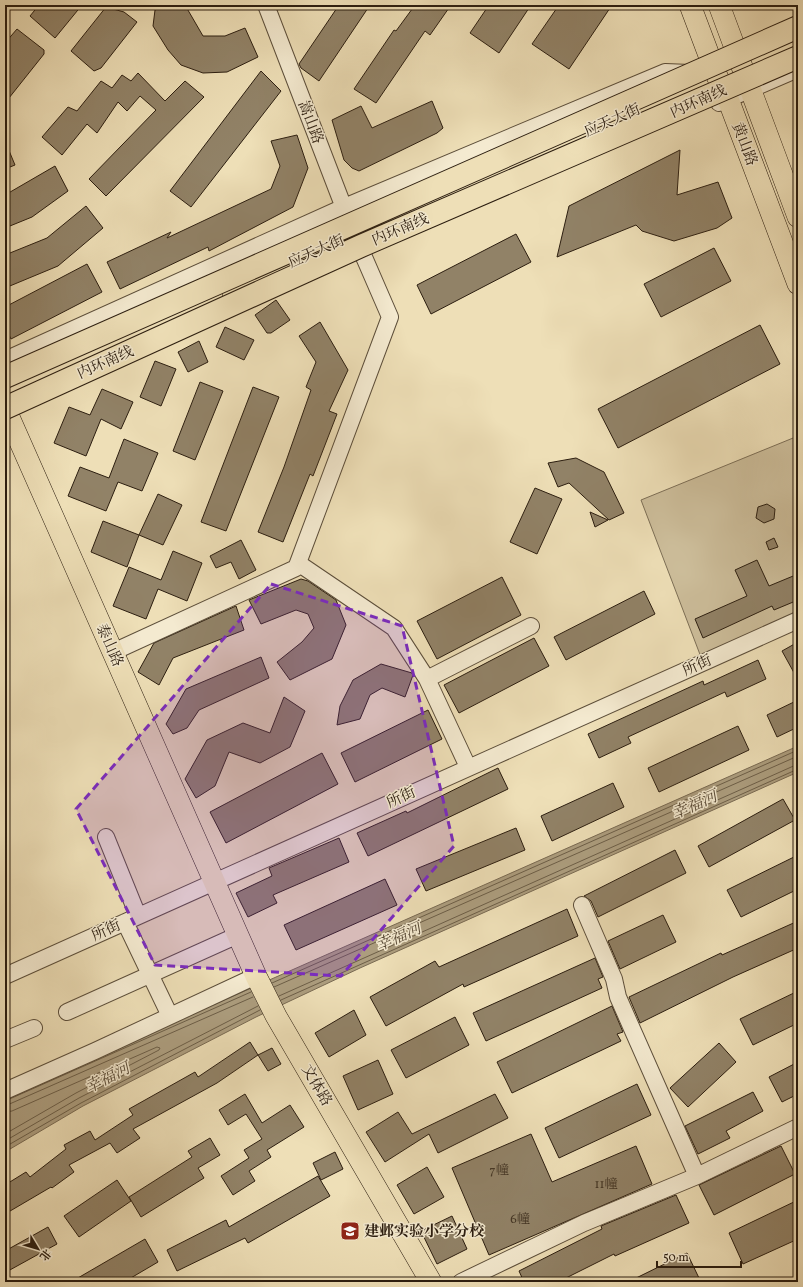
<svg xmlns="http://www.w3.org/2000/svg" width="803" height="1287" viewBox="0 0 803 1287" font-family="Vollkorn,'Noto Serif SC',serif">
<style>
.green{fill:#cdbe9b;stroke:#7c6e56}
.water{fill:#ac9d7e;stroke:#796a52}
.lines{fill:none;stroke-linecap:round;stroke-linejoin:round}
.shore{stroke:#6c5e47;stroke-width:1}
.building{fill:#918267;stroke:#2c1e10}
.minor-casing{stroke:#5c4e3a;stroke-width:18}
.major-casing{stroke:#2c1e10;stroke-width:22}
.minor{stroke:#f4ead0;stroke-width:16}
.major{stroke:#eedfb7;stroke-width:21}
.highway-bridge-casing{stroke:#2c1e10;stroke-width:24;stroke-linecap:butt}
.highway-bridge{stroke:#eedfb7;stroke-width:22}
.marked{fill:#7b2cbf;fill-opacity:0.2;stroke:#7b2cbf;stroke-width:3;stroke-dasharray:8 5;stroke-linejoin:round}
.labels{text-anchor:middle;stroke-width:3;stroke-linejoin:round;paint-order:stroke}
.number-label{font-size:13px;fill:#453726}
.street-label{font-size:15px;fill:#2c1e10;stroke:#f4ead0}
.poi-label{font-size:15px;font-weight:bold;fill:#2c1e10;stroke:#f4ead0;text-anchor:start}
.water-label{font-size:16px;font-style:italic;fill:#594a36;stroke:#f4ead0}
</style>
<rect width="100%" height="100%" fill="#eedfb7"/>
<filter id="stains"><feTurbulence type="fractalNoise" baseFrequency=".005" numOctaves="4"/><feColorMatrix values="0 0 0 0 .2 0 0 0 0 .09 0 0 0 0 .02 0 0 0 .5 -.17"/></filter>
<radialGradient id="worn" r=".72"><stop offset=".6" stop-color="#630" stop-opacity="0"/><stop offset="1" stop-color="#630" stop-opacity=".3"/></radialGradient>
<path class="green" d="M798,436V622L704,665L641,500Z"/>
<path class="water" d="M798,746V772L360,968L256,1017L83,1106L5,1152V1097Z"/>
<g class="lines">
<path class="shore" d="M272,983L798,750
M274,987L798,756
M279,996L798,764
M281,1000L798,769
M5,1101L251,992
M5,1106L253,997
M5,1112L12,1111L157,1047L160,1048L159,1050L76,1093L5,1134
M5,1141L79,1098L258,1006
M5,1147L81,1103L260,1010"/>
</g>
<path class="building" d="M39,5H82L55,38L30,16Z
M168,5H185L203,36H225L245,28L258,57L227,72L203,73L181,65L168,50L153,26L155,10Z
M339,5H370L319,81L301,68L299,64Z
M415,5H451L430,35L425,31L376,103L354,89L394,30L396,31Z
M489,5H531L499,53L470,33Z
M559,5H612L569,69L532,44Z
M106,7L124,12L137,22L101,68L94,71L71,51Z
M17,29L44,50V54L5,103V43Z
M261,71L281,91L191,207L170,191Z
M138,73L165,101L185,81L204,97L106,196L89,179L156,110L140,96L127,111L118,102L97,133L87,124L62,155L42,137L68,107L77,111L101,81L112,88L122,75L131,81Z
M432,101L443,128L437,133L359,171L352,168L344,160L332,120L361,106L372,128Z
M297,135L308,168L293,207L209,251L208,247L120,289L107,262L171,232L167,238L271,189L280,166L271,141Z
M5,141L15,165L5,169Z
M680,150L677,195L718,182L732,218L717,228L674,241L642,231L636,225L557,257L569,206Z
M55,166L68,191L32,217L5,228V195Z
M86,206L103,228L58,266L5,288V255L47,238Z
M516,234L531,262L431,314L417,285Z
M714,248L731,281L661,317L644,284Z
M87,264L102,292L11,339L5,327V307Z
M276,300L290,320L271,333H267L255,315Z
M320,322L348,370L329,411L337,414L313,476L310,474L283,542L258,532L284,467L311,390L306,387L316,362L299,336Z
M760,325L780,364L618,448L598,409Z
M225,327L254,340L244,360L216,347Z
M199,341L208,362L188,372L178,352Z
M155,361L176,369L161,406L140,397Z
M200,382L223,391L195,460L173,451Z
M253,387L279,397L226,531L201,522Z
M102,389L133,402L121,429L101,419L86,456L54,443L69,407L90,415Z
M124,439L158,453L142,491L118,482L106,511L68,496L80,467L109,478Z
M576,458L604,472L624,513L609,520L569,483L558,487L548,463Z
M535,488L562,499L537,554L510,542Z
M158,494L182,505L163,545L139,535Z
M767,504L775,509L774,519L764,523L756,518L758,507Z
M590,512L608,520L595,527Z
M103,521L139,535L127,567L91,552Z
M774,538L778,547L769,550L766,542Z
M241,540L256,570L239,579L231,562L216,568L210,556Z
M173,551L202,563L187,601L158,589L146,619L113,606L129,567L161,580Z
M757,560L769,586L798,574V600L774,610L772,606L703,638L695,619L747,596L735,570Z
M502,577L521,615L437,659L417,621Z
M301,579L308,581L336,600L346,625L332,659L290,680L277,662L302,642L314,628L308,614L296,610L261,624L249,600Z
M644,591L655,614L566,660L554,637Z
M236,606L244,630L173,658L159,685L138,672L154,643Z
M534,638L549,666L459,713L444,685Z
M798,642V680L782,651Z
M261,657L269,678L199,710L187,728L173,734L166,724L186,689Z
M758,660L766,679L727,697L725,692L628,737L631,743L599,758L588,734L703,681L704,685Z
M381,664L412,673L413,675L405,697L382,688L370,695L360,719L337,725L340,706L353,680Z
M284,697L305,711L290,747L260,763L229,752L215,786L196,798L185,779L207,740L243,723L270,733Z
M798,700V727L777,737L767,715Z
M428,710L442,739L355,782L341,753Z
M738,726L749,750L659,792L648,768Z
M322,753L338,784L226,843L210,812Z
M498,768L508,789L368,856L357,833L406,811L407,813Z
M613,783L624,807L552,841L541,816Z
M783,799L795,820L709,867L698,846Z
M516,828L525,850L426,891L416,869Z
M339,838L349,862L273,895L277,903L248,917L236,893L272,876L269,868Z
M675,850L686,873L598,917L591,901L584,896Z
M798,855V889L741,917L727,890Z
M385,879L397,905L296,950L284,925Z
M567,909L578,936L464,987L463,984L386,1026L370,997L435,961L439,967Z
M663,915L676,942L620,969L608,941Z
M798,921V948L733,977L640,1023L629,997L721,953L722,955Z
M595,958L603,977L598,979L602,988L486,1041L473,1013Z
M798,991V1023L753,1045L740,1019Z
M612,1006L623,1032L617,1034L621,1041L512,1093L497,1062Z
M354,1010L366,1035L329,1057L315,1033Z
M455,1017L469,1045L406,1078L391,1050Z
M250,1042L258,1055L217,1083L133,1129L140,1138L117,1153L110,1143L69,1165L74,1172L52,1188L51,1187L5,1214V1185L26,1172L30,1177L66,1149L64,1145L90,1131L95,1140L133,1115L129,1109L195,1072L198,1077Z
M719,1043L736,1062L688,1107L670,1088Z
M272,1048L281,1064L268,1071L258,1055Z
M378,1060L393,1094L358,1110L343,1076Z
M798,1062V1094L782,1102L769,1077Z
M637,1084L651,1115L559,1158L545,1128Z
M753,1092L763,1111L726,1131L730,1138L698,1154L685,1126Z
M245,1094L262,1123L290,1105L304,1127L267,1150L271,1157L249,1171L255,1181L233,1195L221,1176L249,1158L244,1150L262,1139L246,1114L228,1125L219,1110Z
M495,1094L508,1118L438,1153L429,1134L385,1162L366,1132L398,1112L412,1134Z
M531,1134L552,1182L636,1146L652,1184L489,1255L452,1168Z
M210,1138L220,1155L198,1168L204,1178L141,1217L129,1197L192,1157L188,1151Z
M781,1146L795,1174L714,1215L699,1185Z
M335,1152L343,1169L321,1180L313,1163Z
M427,1167L444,1197L414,1214L397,1185Z
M318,1176L330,1196L248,1243L245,1238L177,1271L167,1250L226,1220L229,1227Z
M117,1180L131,1201L79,1237L64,1216Z
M676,1195L689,1223L615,1256L614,1254L558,1282H524L519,1271L602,1229L601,1226Z
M798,1200V1239L743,1264L729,1233Z
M452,1216L467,1249L437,1264L421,1231Z
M48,1227L57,1244L8,1271L5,1265V1251Z
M145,1239L158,1262L124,1282H71Z
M687,1253L699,1278L692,1282H628Z"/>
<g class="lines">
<defs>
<path id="minor" d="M266,5L354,234L390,317L298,563L394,628L427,679L531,626
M719,103L798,69
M5,360L344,207L665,72L690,73
M113,652L296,568L298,563
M427,679L468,767
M106,837L138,916
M582,905L614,979L618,997L697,1176
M125,922L170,1016
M5,976L798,620
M67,1012L238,935
M5,1040L34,1028
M5,1091L95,1051L256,976
M461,1282L584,1223L697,1176L798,1127"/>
<path id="major" d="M690,5L716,74L728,99L798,284
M719,5L798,217
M5,390L212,297
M5,408L256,976L276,1016L431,1282"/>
</defs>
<use href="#minor" class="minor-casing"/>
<use href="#major" class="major-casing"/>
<use href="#minor" class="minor"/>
<use href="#major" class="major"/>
<defs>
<path id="highway-bridge" d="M5,377L798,27
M5,408L361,246L798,57"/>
</defs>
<use href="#highway-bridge" class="highway-bridge-casing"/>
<use href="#highway-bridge" class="highway-bridge"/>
</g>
<path class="marked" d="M271,584L402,626L454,846L341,976L155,965L76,809Z"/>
<defs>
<symbol id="school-square" viewBox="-11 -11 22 22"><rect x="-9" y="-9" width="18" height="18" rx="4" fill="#8f2418" stroke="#f4ead0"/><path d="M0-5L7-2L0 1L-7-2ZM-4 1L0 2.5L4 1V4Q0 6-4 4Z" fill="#fff"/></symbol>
</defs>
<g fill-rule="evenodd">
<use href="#school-square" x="339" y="1220" width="22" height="22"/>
</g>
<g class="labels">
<g class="number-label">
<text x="499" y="1174">7幢</text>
<text x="606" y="1188">11幢</text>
<text x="520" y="1223">6幢</text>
</g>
<g class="street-label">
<text transform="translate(698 101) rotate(-24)" y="5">内环南线</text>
<text transform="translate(612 120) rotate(-24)" y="5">应天大街</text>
<text transform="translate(311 122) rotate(69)" y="5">嵩山路</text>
<text transform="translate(745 144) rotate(69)" y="5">黄山路</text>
<text transform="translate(400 229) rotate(-23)" y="5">内环南线</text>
<text transform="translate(316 251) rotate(-24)" y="5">应天大街</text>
<text transform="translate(105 362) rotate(-24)" y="5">内环南线</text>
<text transform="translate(110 645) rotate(66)" y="5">泰山路</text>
<text transform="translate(697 665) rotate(-24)" y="5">所街</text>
<text transform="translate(401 797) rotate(-24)" y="5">所街</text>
<text transform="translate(106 930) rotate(-24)" y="5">所街</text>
<text transform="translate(317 1085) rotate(60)" y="5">文体路</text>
</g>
<g class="poi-label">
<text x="364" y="1236">建邺实验小学分校</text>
</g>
<g class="water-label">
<text transform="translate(694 804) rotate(-24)" y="6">幸福河</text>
<text transform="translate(398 936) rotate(-24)" y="6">幸福河</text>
<text transform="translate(107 1077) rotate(-27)" y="6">幸福河</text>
</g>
</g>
<rect width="803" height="1287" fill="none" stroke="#eedfb7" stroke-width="20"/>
<rect x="6" y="6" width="791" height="1275" fill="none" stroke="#2c1e10" stroke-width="2"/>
<rect x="10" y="10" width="783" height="1267" fill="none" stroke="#2c1e10"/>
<g transform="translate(38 1249) rotate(128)" stroke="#f4ead0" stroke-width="3" paint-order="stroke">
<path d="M0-3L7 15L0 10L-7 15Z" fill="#2c1e10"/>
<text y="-6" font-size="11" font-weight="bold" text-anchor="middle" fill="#2c1e10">北</text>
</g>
<path d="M657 1261v6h84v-6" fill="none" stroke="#2c1e10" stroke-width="2"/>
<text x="663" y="1261" font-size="12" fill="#2c1e10" stroke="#f4ead0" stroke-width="3" paint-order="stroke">50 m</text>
<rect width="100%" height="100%" filter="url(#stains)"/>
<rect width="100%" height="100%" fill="url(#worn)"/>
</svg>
